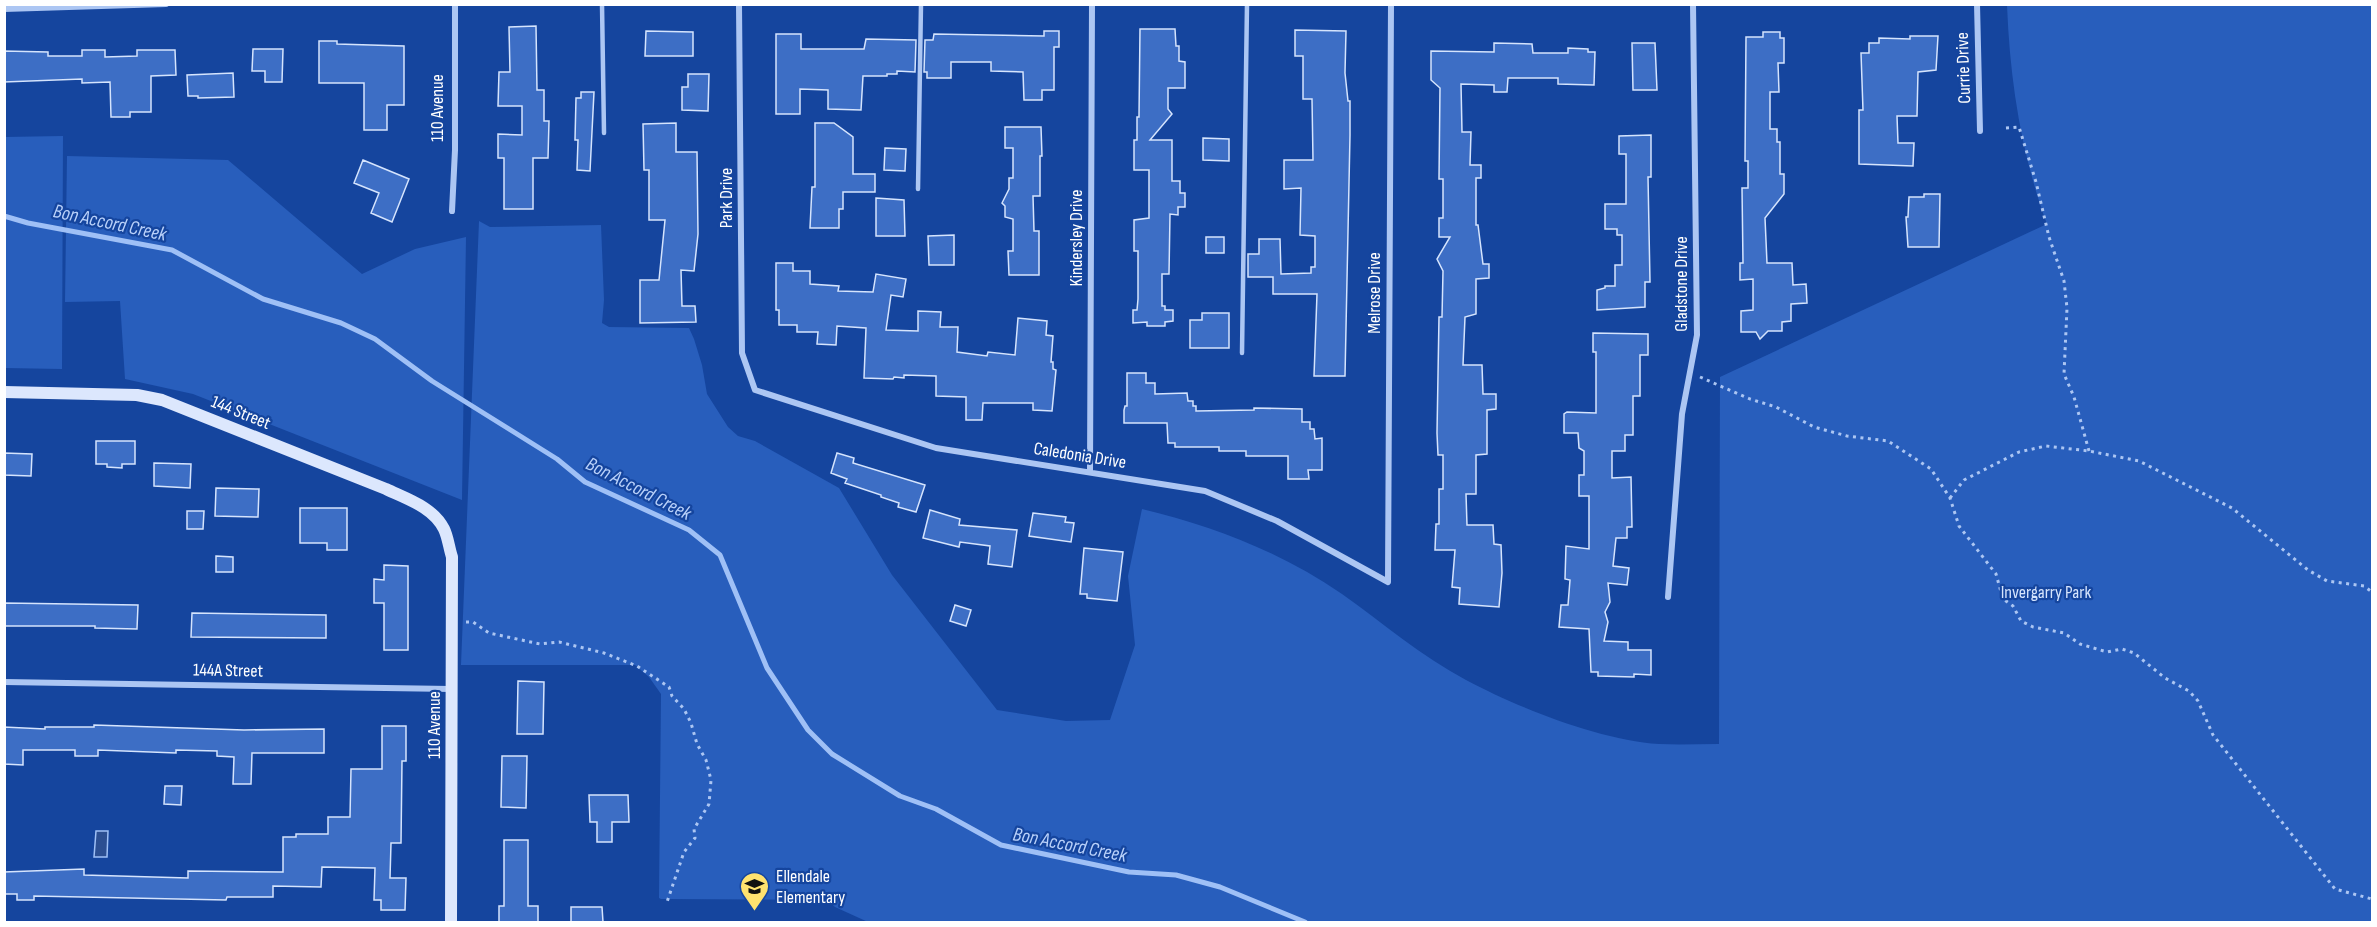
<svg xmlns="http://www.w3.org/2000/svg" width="2377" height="927" viewBox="0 0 2377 927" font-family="'Sofia Sans Condensed',sans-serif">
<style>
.green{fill:#285ebc}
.water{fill:#2c4f92;stroke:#9fc0f6;stroke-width:1.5}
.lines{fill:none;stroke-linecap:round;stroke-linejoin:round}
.stream{stroke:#9fc0f6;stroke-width:5}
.building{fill:#3d6ec5;stroke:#d5e4fd;stroke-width:1.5}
.path{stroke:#acc6f3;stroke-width:3;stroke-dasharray:3 4.5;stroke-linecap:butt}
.lane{stroke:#acc6f3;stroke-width:4.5}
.street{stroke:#acc6f3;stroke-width:6}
.secondary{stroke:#dce7fd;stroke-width:12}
.labels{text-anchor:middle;stroke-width:4.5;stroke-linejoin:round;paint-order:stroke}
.street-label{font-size:18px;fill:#fff;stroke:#15459e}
.park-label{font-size:18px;fill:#d5e4fd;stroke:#15459e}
.poi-label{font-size:18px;fill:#fff;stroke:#15459e;text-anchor:start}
.water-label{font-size:20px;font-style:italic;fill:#b9d1fa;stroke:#15459e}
</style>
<rect width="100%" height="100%" fill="#15459e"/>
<path class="green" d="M2007,5H2372V922H868L835,907L828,900L661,899L659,898L661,694L649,677L635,665H461L479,221L490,227L601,225L604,300L602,323L609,327L689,328L694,339L702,365L707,394L728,427L738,436L755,441L839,488L892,575L997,710L1066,721L1110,720L1135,645L1128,576L1142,509C1213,526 1281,552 1342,594C1383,623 1421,656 1466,680C1519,708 1599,740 1659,744C1679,745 1699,744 1719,744L1720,377L2047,224C2021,153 2010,81 2007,5Z
M63,136L62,369L5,368V137Z
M67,156L228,160L362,274L415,249L466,237L462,500L193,394L125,379L120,301L65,302Z"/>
<path class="water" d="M96,831H108L107,857H94Z"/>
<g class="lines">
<path class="stream" d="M4,216L28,223L172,250L263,299L341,323L375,339L432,381L557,459L585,482L689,530L720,555L767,668L808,730L832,754L900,796L936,809L1001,845L1129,872L1176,875L1220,887L1305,922"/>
</g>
<path class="building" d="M536,26L537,90H544V121H549L548,158H533V209H504V158H498V134L522,135V106H498L499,72H510L509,27Z
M1140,29H1175L1176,46H1179V61L1185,62V88H1168V109L1172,114L1150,140H1172V181H1180V193H1185V207H1178V215L1170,214L1169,274H1162V306H1165V310H1173V321L1165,322V326H1147V322L1133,323V310H1137L1138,299V251H1134V220L1149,218V170H1134V140H1137V117H1139Z
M1295,30L1346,31L1345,73L1348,101H1350V135L1345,376H1314L1317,294H1273V277H1248V254H1259V239H1280L1281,274L1311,273V267H1315V236L1300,235L1301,188L1284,189V160H1313L1312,99H1303V56H1295Z
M646,31L693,32V56H645Z
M1044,31H1059V47H1054V90H1042V100H1024L1023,72L991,71V62H951V78H927V72H924L925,40H933L934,34L1044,36Z
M1763,32H1780V38H1784V63H1778L1779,92H1770V129H1777V142H1780V174H1784V194L1765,218L1767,263H1792L1793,285L1806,284L1807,303L1791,304V321L1782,322V331H1768L1760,339L1756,332H1741V311L1753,310V279L1740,280V263H1743L1742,188H1748V161H1745L1746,37H1763Z
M776,34H801V49H864L866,39L916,40L915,72L897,71V74H887V76H863L861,110L828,109V90L800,89V114H776Z
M1910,36H1938L1936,70L1918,72L1917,116H1897L1898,143H1914L1913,166L1859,164V110H1863L1861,53H1869V43H1879V38L1910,39Z
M319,41H337V44L404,46V105H387V130H364V83H319Z
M1494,43L1532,44L1533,53H1568V48L1588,49V52H1595L1594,85L1558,84V78H1508L1507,92H1494V85L1461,84L1462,132H1471L1470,165H1481V178H1476V225H1478L1483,264H1489V278L1476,279V314L1465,317L1463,365H1482L1483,394H1496V409L1487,410V454L1476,455V494H1466L1467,525H1493L1494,544L1501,545L1502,573L1499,607L1459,604L1460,588L1452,587L1455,550H1435L1436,524H1439V489H1443V455H1438L1437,433L1439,317H1442L1443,271L1437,259L1450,237H1439V218H1443V179H1439L1440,88L1431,80V51L1494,52Z
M1632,43H1655L1657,90H1633Z
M253,49H283L282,82H265V71H252Z
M82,50H105V57L137,56V50H175L176,75L151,76V112H130V117H111L110,82L82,83V79L4,82V51L48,52V56H82Z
M233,73L234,97L198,98V96H188L187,75Z
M688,74H709L708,111L682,110V87H688Z
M581,92H594L590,171L577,170L578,140H575L576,98H581Z
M676,123V152H697L698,234L694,271L681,270L682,306H695L696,322L640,323V280H659L665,220H649V170H644L643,124Z
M815,123H834L853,137V174H875V192H843V209H839V228H810L812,187H815Z
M1005,127H1041L1042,156H1040V196H1033L1034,231H1039V275H1009L1008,251H1013V219L1005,217V206L1002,203L1009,189V178H1013V148H1005Z
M1651,135V177H1648L1650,282H1645V307L1597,310V290L1605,288V286H1615V265H1622V235H1617V229H1605V204H1626V154H1619V136Z
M1203,138L1229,139V161L1203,160Z
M885,148L906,149L905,171L884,170Z
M363,160L409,179L392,222L371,213L379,193L354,183Z
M1924,194H1940L1939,247H1908L1906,217H1908L1909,197H1924Z
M876,198L904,200L905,236H876Z
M954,235V265H929L928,236Z
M1206,237H1224V253H1206Z
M776,263H793V271H810V284L839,286L838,291L873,292L876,274L906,279L903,297L891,295L886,330L918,331V311L941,312L940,327H958L957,352L987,356L988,352L1015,355L1018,318L1047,321L1046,335L1053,336L1051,362H1053V369L1056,370L1052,411L1033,410V403H983L982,420H966V397L936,396V376L904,375V378L894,377L893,379L864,378L866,328L837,326L836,345L817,344L818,332H797V325H779V310H776Z
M1202,313H1229V348H1190V320H1202Z
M1593,333L1648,334V355H1640V396H1633V435H1625V451H1612V478L1631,477L1632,527H1627V538H1616L1613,566L1629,568L1627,585L1608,583L1610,602L1605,612L1608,622L1604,641L1628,642V650H1651V675L1634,674V677L1598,676V672H1591L1589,629L1559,627L1561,605H1568L1570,580L1565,579L1566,546L1589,549V496H1579V475H1584V451L1579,448L1578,433H1564V414L1567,412L1596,413V352H1593Z
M1127,373H1146V383H1155V394L1187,393L1188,401H1193V406H1196V411L1254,410V408L1302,409V422H1310V429H1314L1315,439L1322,438V470H1308L1309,479H1288V456H1246V451H1219V447H1175V443H1168L1167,423H1124V410L1125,406H1127Z
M96,441H135V464H122V468L107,467V464H96Z
M4,453L32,454L31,476L4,475Z
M837,453L854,458L853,463L925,485L916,512L898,507L899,503L881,497V495L845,483L847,479L831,473Z
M154,463L191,464L190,488L154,486Z
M216,488L259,489L258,517L215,516Z
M300,508H347V550H327V543H300Z
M930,510L960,519L959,525L1017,530L1012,567L988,564L990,546L960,542L959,547L923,538Z
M187,511H204L203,529H187Z
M1033,513L1066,517L1065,522L1074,523L1071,542L1029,536Z
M1084,548L1123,552L1117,601L1087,598V594H1080Z
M216,556L233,557V572H216Z
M384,565L408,566V650H384V603H374V579L384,580Z
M4,603L138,605L137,629L95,628V626H4Z
M955,605L971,610L966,626L950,621Z
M192,613L326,615V638L191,637Z
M518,681L544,682L543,734H517Z
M94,725L244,730L324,729V753H252L251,784H233L234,757L217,756V751L176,750V753L98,750V756H75V750H23V765L4,764V727L45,729V727H94Z
M382,726H406V761H402L401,843H391L390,878H406L405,910H381V900H374L375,868L322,867L321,887L273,886V897H227L226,900L34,896V900H17V894H4V872L84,869V875L188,878V871L283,872V837H296V834H328V817H350L351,769H382Z
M502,756H527L526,808L501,807Z
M165,786H182L181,805L164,804Z
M589,795H628L629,822H612V842H597V822H590Z
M504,840H528V906H538V922H499V906H504Z
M571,907H602L603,922H571Z"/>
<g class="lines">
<path class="path" d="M2006,128L2019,127L2036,182L2049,237L2064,281L2067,308L2064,374L2074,397L2089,451
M1700,377L1750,399L1776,407L1814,427L1847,436L1888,441L1931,469L1950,498L1959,526L1996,574L2003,599L2013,606L2021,621L2033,627L2064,633L2080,644L2107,652L2122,649L2134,653L2165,678L2189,691L2198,701L2213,735L2335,889L2372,899
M1950,498L1964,480L2019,452L2046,446L2089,451L2139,461L2232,508L2308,570L2327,581L2364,586L2372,592
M466,622H473L489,633L540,644L559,642L604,653L637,666L669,687L672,696L684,709L691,723L697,744L706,760L711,780L709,804L694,829L695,838L684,852L667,902"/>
<path class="lane" d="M602,4L604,133
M918,189L921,4
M1242,353L1247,4"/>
<path class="street" d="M739,4L742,353L755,390L936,448L1205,491L1277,521L1388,582L1391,4
M1977,4L1980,131
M4,9L166,4
M452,211L455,150V4
M1090,472L1092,4
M1668,597L1682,414L1697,335L1693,4
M4,682L451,689"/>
<path class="secondary" d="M4,392L137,395L162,400L386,489C407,499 433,507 444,529C448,537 449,548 452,557L451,922"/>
</g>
<defs>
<symbol id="school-pin" viewBox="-11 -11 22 30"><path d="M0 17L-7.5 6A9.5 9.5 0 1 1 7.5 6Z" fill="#ffe26f" stroke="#15459e"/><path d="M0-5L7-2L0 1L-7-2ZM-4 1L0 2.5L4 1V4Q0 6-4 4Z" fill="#111"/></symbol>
</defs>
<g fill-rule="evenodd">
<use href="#school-pin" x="738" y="870" width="33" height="45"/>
</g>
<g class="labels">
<g class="street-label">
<text transform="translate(1963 68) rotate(-92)" y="6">Currie Drive</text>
<text transform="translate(437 108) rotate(-90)" y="6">110 Avenue</text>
<text transform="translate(726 198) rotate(-90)" y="6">Park Drive</text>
<text transform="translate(1076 238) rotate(-90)" y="6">Kindersley Drive</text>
<text transform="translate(1681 284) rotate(-90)" y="6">Gladstone Drive</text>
<text transform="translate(1374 293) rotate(-90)" y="6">Melrose Drive</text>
<text transform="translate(241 412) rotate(22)" y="6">144 Street</text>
<text transform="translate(1080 455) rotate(9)" y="6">Caledonia Drive</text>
<text transform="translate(228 670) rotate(1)" y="6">144A Street</text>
<text transform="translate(434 725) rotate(-90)" y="6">110 Avenue</text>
</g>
<g class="park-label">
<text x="2046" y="598">Invergarry Park</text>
</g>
<g class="poi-label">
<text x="776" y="882">Ellendale<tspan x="776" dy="21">Elementary</tspan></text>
</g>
<g class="water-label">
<text transform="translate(110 222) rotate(12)" y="7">Bon Accord Creek</text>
<text transform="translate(639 488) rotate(27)" y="7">Bon Accord Creek</text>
<text transform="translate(1070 844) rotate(11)" y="7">Bon Accord Creek</text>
</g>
</g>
<rect width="2377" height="927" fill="none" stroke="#ffffff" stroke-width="12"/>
</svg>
